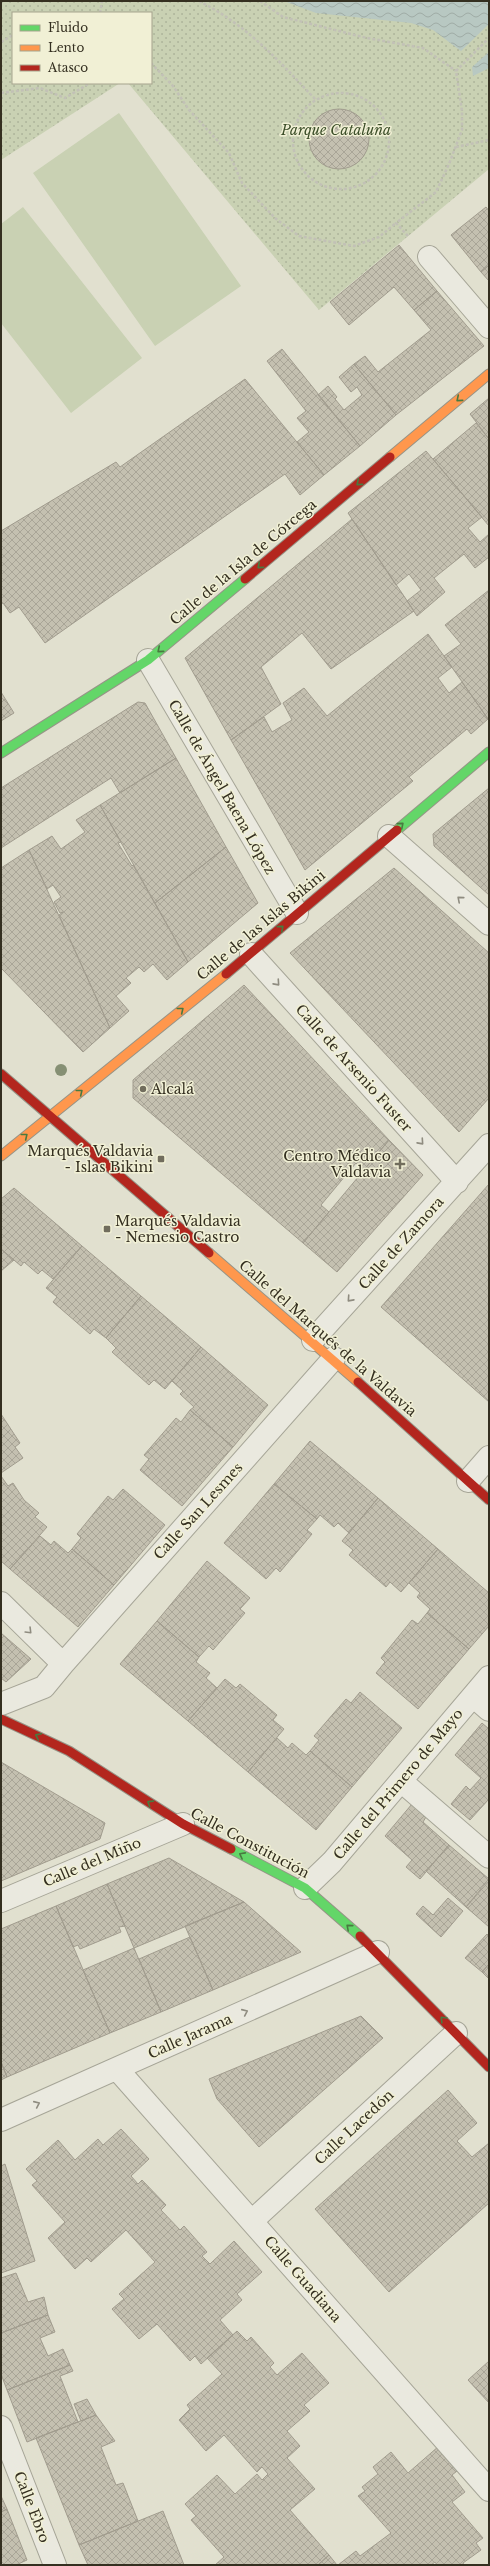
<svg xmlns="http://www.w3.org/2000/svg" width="490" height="2566" viewBox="0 0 490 2566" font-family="'Libre Baskerville',serif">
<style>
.green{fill:#c9d1b3}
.park{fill:url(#park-dots)}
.water{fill:url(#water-waves)}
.building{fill:url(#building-cross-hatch);stroke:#a19c8e}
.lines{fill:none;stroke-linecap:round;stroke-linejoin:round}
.street-casing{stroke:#a6a597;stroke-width:24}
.fast-casing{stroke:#969487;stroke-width:11}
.slow-casing{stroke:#969487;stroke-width:11}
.jam-casing{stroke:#969487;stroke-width:11}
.path{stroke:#c2c1b6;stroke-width:2.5;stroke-dasharray:3 2;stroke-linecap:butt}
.street{stroke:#eae9df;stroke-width:22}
.fast{stroke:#63d668;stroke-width:9}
.slow{stroke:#ff974d;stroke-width:9}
.jam{stroke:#b3261e;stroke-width:9}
.tree{fill:#869074}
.oneway{stroke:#497a40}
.oneway2{stroke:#8f8c80}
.poi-dot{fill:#716d5d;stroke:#f1f0d5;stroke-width:1.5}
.labels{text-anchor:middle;stroke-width:3;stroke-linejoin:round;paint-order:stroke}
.park-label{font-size:14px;font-style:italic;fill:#3c4e29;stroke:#f1f0d5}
.street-label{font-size:14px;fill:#342f20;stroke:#f1f0d5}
.poi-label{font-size:14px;fill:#342f20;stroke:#f1f0d5;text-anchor:start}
</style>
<defs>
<pattern id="park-dots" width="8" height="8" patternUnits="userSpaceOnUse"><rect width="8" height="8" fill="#c9d1b3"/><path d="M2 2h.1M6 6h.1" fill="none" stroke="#adb49a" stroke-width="1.8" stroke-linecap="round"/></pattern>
<pattern id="water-waves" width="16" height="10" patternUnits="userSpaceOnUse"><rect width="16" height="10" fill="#b8c8c2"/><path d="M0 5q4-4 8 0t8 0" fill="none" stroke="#9faca6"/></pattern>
<pattern id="building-cross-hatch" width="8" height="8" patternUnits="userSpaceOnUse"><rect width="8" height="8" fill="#c4c0b0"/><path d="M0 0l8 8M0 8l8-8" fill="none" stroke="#a9a597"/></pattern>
</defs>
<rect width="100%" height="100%" fill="#e1e0cf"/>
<path class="green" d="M119,113L241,286L155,346L33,173Z
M23,207L142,358L71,413L1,323V224Z"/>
<path class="park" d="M1,1H489V169L319,310L128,83H151V13H13V83H120L1,160Z"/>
<path class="water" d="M284,1H489V24L461,51L433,30L411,23L316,13Z
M489,52V68L473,76L472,67Z"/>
<path class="building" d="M309 139a30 30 0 1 1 60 0a30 30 0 1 1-60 0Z
M486,207L489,211V265L481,272L451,235Z
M399,245L437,291L414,310L394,287L349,325L330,302Z
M489,265V281L481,272Z
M437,291L484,346L396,415L354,364L365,356L378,372L431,330L414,310Z
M282,349L360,446L324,475L297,442L309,432L297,418L306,411L267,361Z
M354,364L396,415L360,446L318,395L328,386L337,397L335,399L344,410L362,395L357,387L351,392L339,377Z
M245,379L324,475L300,495L285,474L45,643L19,607L10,613L3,603L1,604V531L116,462L120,467Z
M489,398V439L470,414Z
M476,423L489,439V526L433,459Z
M426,451L482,517L468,528L480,542L489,534V557L475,568L464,554L434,578L445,592L417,616L407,601L421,590L409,574L396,585L348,513Z
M352,519L414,611L331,669L302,633L261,667L281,704L231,740L185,658Z
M489,590V718L488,719L444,656L461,644L445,625Z
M428,634L452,667L438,678L449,693L462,682L488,719L471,734L467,729L409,777L413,781L305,870L231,740L264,717L272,732L292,720L283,703L304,688L327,716Z
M1,692L14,713L1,721Z
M138,702L145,703L176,758L120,793L111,778L1,848V788Z
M176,758L226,847L155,903L100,805Z
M489,788V895L434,846L433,834Z
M100,805L121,842L118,843L132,866L133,865L188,962L167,980L153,964L144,972L139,967L126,978L131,983L116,996L129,1011L110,1028L59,915L63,912L60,913L54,902L61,897L53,885L47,889L29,850L52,836L61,849L85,832L76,820Z
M226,847L258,903L188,962L155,903Z
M29,850L110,1028L83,1052L1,968V868Z
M394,868L489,953V1098L459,1132L290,953Z
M244,985L389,1140L363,1171L356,1163L321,1205L329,1212L303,1243L133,1098V1080Z
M389,1140L423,1175L337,1272L303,1243Z
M489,1184V1402L381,1307Z
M14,1188L82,1246L53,1279L42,1270L38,1274L24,1262L21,1266L1,1249V1199Z
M82,1246L141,1296L106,1338L94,1329L90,1334L53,1302L57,1297L46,1288Z
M1,1249L14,1260L1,1271Z
M141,1296L201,1347L165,1389L154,1380L149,1385L112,1352L116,1348L106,1338Z
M201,1347L268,1405L233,1447L190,1410L194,1407L180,1394L183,1391L172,1381Z
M190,1410L233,1447L182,1506L140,1470L149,1459L144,1455L176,1418L181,1422Z
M1,1414L20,1443L15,1447L23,1458L1,1473Z
M310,1441L378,1498L349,1533L338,1523L334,1527L320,1515L317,1519L274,1484Z
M1,1476L8,1486L13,1483L24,1500L39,1513L35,1517L47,1527L10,1569L1,1561Z
M274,1484L317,1519L307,1530L312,1534L280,1572L276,1568L266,1579L224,1543Z
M123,1489L165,1525L114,1585L72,1549L81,1538L77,1534L108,1496L113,1500Z
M378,1498L438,1549L401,1592L390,1582L386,1587L349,1555L353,1550L342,1541Z
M40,1536L51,1545L54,1541L68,1553L72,1549L114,1585L78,1627L10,1569Z
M438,1549L489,1593V1626L469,1649L427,1613L430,1609L417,1597L420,1593L409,1583Z
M207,1561L250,1598L240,1609L245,1613L213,1650L209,1646L199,1657L157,1621Z
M427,1613L469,1649L418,1709L376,1673L385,1662L381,1658L412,1620L418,1624Z
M157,1621L199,1657L196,1662L210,1673L206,1678L217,1688L188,1721L120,1664Z
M1,1633L31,1659L6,1682L1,1678Z
M225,1679L236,1688L240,1684L277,1715L273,1720L284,1729L248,1772L188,1721Z
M360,1692L402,1728L352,1787L310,1751L319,1740L314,1736L346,1699L351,1703Z
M482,1723L489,1729V1799L470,1820L451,1804L466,1786L470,1790L481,1778L455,1755Z
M277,1738L288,1748L292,1743L306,1755L310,1751L352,1787L316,1830L248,1772Z
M1,1762L105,1823L100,1839L1,1881Z
M412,1804L426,1817L423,1822L449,1845L420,1879L406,1867L412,1860L385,1836Z
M449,1845L489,1879L466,1907L426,1871Z
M169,1858L244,1902L134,1948L107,1884Z
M489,1881V1927L466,1907Z
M107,1884L125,1926L119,1927L121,1932L80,1949L78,1945L73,1947L56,1906Z
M448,1898L463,1911L441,1937L416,1914L423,1906L433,1915Z
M244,1902L301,1952L213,1990L185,1926Z
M56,1906L110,2033L7,2077L1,2062V1929Z
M487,1934L489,1936V1964L482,1972L465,1958Z
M190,1937L213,1990L161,2012L139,1959Z
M134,1948L161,2012L110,2033L83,1970Z
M489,1964V1979L482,1972Z
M361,2016L383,2038L259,2147L217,2099L209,2079Z
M1,2062L7,2077L1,2080Z
M448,2090L477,2123L457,2141L472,2157L489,2143V2203L389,2292L315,2209Z
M121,2129L149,2159L131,2176L138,2184L142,2180L166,2205L161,2210L180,2230L184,2226L207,2252L202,2256L210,2264L234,2241L262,2272L237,2294L242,2300L220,2320L233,2335L201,2364L195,2356L190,2361L157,2324L139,2339L112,2309L124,2299L119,2294L155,2262L126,2230L91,2262L87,2258L75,2269L48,2238L65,2222L32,2185L37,2181L26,2169L58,2140L75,2160L98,2139L103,2145Z
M5,2164L35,2261L1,2273V2166Z
M16,2273L28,2302L44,2297L48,2315L1,2333V2278Z
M48,2315L55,2332L40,2338L48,2356L63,2349L70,2365L7,2390L1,2374V2333Z
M237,2331L247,2341L251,2337L274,2363L270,2367L277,2375L302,2353L329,2383L304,2405L310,2411L287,2431L300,2446L287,2458L315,2489L290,2510L329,2555L318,2565H215L224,2557L191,2520L196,2516L185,2504L217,2475L235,2494L257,2474L262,2480L268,2474L262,2467L257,2472L224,2435L206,2451L179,2420L190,2409L187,2405L222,2374L207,2358Z
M489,2361V2403L468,2380Z
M70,2365L73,2371L60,2376L78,2422L27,2442L7,2390Z
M87,2399L96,2415L81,2421L74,2404Z
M96,2415L115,2441L101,2447L116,2485L123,2483L138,2521L79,2545L36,2438Z
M439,2446L457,2471L452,2475L465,2492L452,2502L483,2538L476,2543L481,2550L463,2563L464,2565H437L435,2562L431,2565H338L356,2551L360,2556L391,2533L358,2496L365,2491L362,2487L378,2474L373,2467L391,2452L408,2473Z
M1,2496L7,2509L1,2512Z
M7,2509L27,2560L16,2565H1V2512Z
M163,2511L184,2565H88L79,2545Z
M329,2555L337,2565H318Z"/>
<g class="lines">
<defs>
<path id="street" d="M429,257L489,327
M148,660L297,913
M389,836L489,924
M251,954L457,1182
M313,1340L489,1145
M468,1481L489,1457
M1,1603L63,1664L44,1687L1,1704
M63,1664L334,1358
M473,1696L489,1710
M401,1781L489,1857
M305,1888L332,1862L489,1677
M1,1901L183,1824
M117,2069L489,2490
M1,2120L378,1952
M252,2221L456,2033
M1,2427L55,2565"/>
<path id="fast" d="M1,753L148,660L245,579
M397,830L489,752
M231,1849L305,1888L360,1936"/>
<path id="slow" d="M390,457L489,374
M1,1156L226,974
M209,1253L358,1382"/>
<path id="jam" d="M245,579L390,457
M226,974L397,830
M1,1074L209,1253
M358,1382L489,1500
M1,1719L69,1751L183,1824L231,1849
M360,1936L489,2067"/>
</defs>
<use href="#street" class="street-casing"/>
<use href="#fast" class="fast-casing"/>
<use href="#slow" class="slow-casing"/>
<use href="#jam" class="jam-casing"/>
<path class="path" d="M199,1C248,26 278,60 315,99
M260,1L283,17L367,38L423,48L456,71
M100,13L102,1
M1,42L13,35
M151,63L173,86L189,110L229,153L242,183L275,218L299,236L354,246L379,237L396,223
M1,93L40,88L65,98L90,83
M293 141a48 48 0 1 1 96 0a48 48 0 1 1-96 0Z
M456,147L489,140
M408,236L396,223L436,192L449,164L462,130V111L456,71L489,38"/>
<use href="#street" class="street"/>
<use href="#fast" class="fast"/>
<use href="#slow" class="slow"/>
<use href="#jam" class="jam"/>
</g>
<circle class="tree" cx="61" cy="1070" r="6"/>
<defs><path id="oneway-chevron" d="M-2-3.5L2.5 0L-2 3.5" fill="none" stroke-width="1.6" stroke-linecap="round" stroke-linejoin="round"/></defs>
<g class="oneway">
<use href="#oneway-chevron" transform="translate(459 399) rotate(140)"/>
<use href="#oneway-chevron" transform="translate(359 483) rotate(140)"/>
<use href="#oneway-chevron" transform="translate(260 566) rotate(140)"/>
<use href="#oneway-chevron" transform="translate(160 650) rotate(140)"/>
<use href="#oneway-chevron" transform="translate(401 825) rotate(-40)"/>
<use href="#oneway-chevron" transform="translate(281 928) rotate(-41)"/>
<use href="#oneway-chevron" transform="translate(181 1010) rotate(-39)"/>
<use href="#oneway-chevron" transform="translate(80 1092) rotate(-39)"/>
<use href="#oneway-chevron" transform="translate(25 1136) rotate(-39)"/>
<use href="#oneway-chevron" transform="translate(38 1736) rotate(-154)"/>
<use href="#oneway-chevron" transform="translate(150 1803) rotate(-147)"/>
<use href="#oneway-chevron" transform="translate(242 1855) rotate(-152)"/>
<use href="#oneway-chevron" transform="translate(349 1927) rotate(-139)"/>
<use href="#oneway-chevron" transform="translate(443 2019) rotate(-134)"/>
</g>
<g class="oneway2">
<use href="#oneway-chevron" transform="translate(460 899) rotate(-139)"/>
<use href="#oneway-chevron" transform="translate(277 983) rotate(48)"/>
<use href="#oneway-chevron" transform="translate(421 1142) rotate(48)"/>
<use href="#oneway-chevron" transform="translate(350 1299) rotate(132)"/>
<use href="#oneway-chevron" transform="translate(29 1631) rotate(45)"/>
<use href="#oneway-chevron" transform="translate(245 2012) rotate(-24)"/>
<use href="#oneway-chevron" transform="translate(37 2104) rotate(-24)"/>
</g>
<g class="poi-dot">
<circle cx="143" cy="1089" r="4"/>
<rect x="157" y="1155" width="8" height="8" rx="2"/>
<path d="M398 1158h4v4h4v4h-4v4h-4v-4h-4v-4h4z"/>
<rect x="103" y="1225" width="8" height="8" rx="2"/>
</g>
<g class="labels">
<g class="park-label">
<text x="336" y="135">Parque Cataluña</text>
</g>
<g class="street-label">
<text transform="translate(243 562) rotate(-40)" y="5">Calle de la Isla de Córcega</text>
<text transform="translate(222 787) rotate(60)" y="5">Calle de Ángel Baena López</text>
<text transform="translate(261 925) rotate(-40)" y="5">Calle de las Islas Bikini</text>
<text transform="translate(354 1068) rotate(48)" y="5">Calle de Arsenio Fuster</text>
<text transform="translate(401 1243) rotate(-48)" y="5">Calle de Zamora</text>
<text transform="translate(328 1338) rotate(41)" y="5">Calle del Marqués de la Valdavia</text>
<text transform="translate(198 1511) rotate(-48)" y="5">Calle San Lesmes</text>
<text transform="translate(398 1784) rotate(-50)" y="5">Calle del Primero de Mayo</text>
<text transform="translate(250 1843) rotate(28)" y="5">Calle Constitución</text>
<text transform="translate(92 1862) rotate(-23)" y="5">Calle del Miño</text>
<text transform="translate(190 2036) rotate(-24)" y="5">Calle Jarama</text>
<text transform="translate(354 2127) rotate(-43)" y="5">Calle Lacedón</text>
<text transform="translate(303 2279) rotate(49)" y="5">Calle Guadiana</text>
<text transform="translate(32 2507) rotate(69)" y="5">Calle Ebro</text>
</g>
<g class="poi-label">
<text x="151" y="1094">Alcalá</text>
<text x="153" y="1156" text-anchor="end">Marqués Valdavia<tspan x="153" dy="16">- Islas Bikini</tspan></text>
<text x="391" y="1161" text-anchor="end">Centro Médico<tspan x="391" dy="16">Valdavia</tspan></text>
<text x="115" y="1226">Marqués Valdavia<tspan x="115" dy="16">- Nemesio Castro</tspan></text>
</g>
</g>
<rect width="490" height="2566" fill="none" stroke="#342f20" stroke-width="4"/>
<rect x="12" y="12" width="140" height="72" fill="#f1f0d5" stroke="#a5a38d"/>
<rect x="20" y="25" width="20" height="6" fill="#63d668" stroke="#a5a38d"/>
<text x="48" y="32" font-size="12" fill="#342f20">Fluido</text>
<rect x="20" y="45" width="20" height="6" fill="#ff974d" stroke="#a5a38d"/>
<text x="48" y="52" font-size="12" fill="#342f20">Lento</text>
<rect x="20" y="65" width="20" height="6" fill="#b3261e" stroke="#a5a38d"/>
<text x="48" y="72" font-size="12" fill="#342f20">Atasco</text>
</svg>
